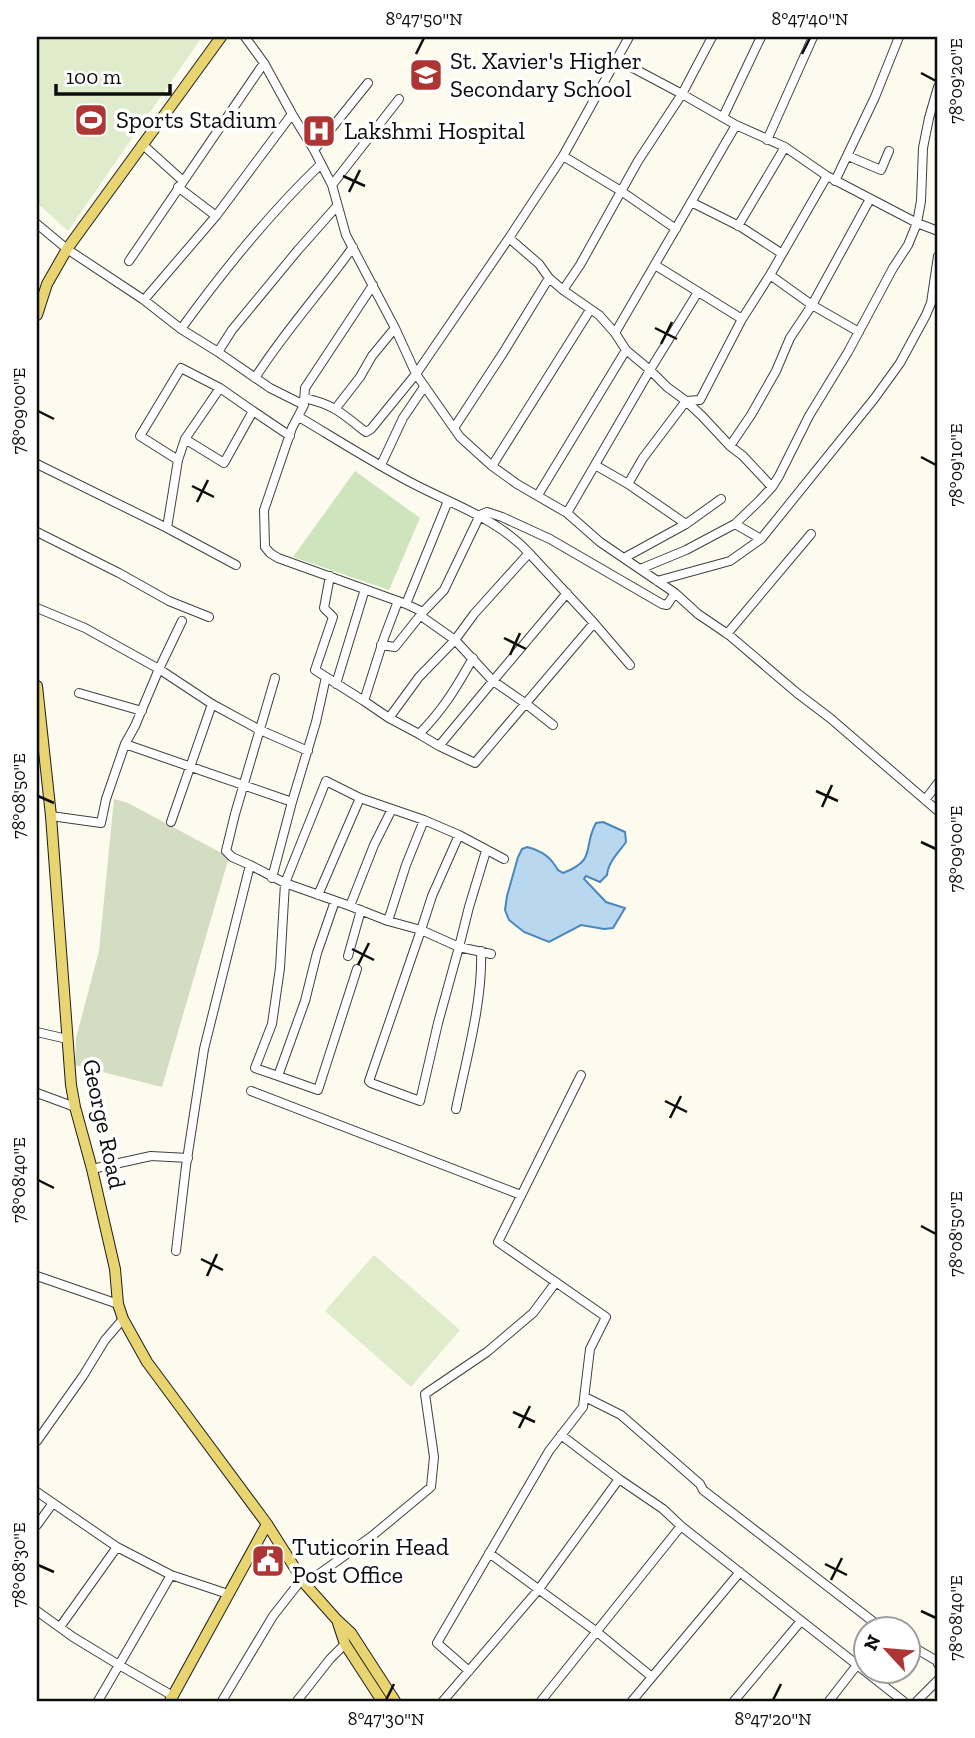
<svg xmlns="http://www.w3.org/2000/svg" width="975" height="1738" viewBox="0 0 975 1738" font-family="'Zilla Slab',serif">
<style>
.green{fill:#cee4bc}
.cemetery{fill:#d2ddc2}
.pitch{fill:#dfeccc}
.water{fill:#b9d7ef;stroke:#4887be;stroke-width:2}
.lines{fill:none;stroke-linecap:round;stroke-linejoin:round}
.minor-casing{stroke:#404040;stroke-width:10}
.major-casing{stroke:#1e1e1e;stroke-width:12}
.minor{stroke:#fff;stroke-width:8}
.major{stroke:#e9d472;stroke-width:10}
.ticks{fill:none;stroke:#0d0d0d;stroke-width:2.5}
.labels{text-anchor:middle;stroke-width:7;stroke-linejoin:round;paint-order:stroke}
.poi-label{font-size:24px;fill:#0d0d0d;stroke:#fff;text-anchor:start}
.street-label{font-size:24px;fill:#0d0d0d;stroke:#fff}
.neatline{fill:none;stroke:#0d0d0d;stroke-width:2.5}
.ticks-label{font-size:18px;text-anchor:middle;fill:#0d0d0d}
</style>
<rect width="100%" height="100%" fill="#fdfbee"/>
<path class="green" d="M355,471L420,518L389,590L293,557Z"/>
<path class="cemetery" d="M114,799L128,803L229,857L162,1087L75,1065L76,1038L99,951Z"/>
<path class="pitch" d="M37,37H202L68,231L37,203Z
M374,1255L460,1330L411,1387L325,1311Z"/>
<path class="water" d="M603,822L625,832L626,842C619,852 608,862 607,875L600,882L586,876L584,879L606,902L625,908L613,928L604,929L581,925L549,942L524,932L509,920L505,910L507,896L518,857L522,849L527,847C537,849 548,855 554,864C561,873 553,867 563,873C598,859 582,848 596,823Z"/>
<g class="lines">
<defs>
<path id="minor" d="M245,37L264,63L292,114L314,150L332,185L346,235L395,328L416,374L460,437L492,466L517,484L567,513L600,542L675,593L698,614L729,635L797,693L830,718L938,811
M712,37L682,94L736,125L785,147L827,176L917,223L938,231
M723,117L761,37
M767,140L813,37
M142,144L183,181
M314,150L368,83
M563,156L621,191L676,229
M848,156L881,170L889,151
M835,181L875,97L899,37
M332,185L399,99
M178,187L216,216
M691,202L741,227L781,253
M37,224L67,249L144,300L181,329L218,352L270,388L304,405L292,428L264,510L265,547L270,553L278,558L406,604
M738,226L785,147
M509,238L539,264L549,278L563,290L599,315L615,333L626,350L650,370L667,387L686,401L702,416L730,446L743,456L772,487
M129,261L264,63
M655,265L742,319
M770,275L827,176
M563,290L580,265L638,161L682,94L616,59
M144,300L216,216L292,114
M181,329C223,271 269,214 320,165
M615,333L736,125
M218,352L232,330L298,250L337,206
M255,378C284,332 321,292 353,247
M304,398C332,404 341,412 363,430L366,432L371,429L416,374L509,238L563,156L629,37
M304,402L305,388L373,285
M336,408L360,377L372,356L395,328
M253,411L290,436
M299,417C336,439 372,462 410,482C451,504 497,518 529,553L474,614L455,640L493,681L567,593
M454,428L503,353L549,278
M185,439L220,388
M730,446L751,415L776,371L790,338L812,305L870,199
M37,464L167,528L178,460L185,439L224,463L253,411L220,388L181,368L140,436L178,460
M381,465L403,418L424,387
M595,465L628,484L686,524
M492,466L590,310
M628,484L643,458L686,401L700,400L742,319L770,275L812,305L859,332
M538,495L626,350
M567,513L650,370L698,292
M735,524L761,539
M167,528L236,565
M37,532L119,573L169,601L209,617
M529,553L594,623L630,665
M624,558L686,524L721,499
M640,569L686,550L735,524L759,501L772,487L779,476L809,416L848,352L893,268L908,245L917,223L921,201L923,148L929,118L938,87
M330,576L324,608L333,617L315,670L364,701
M657,581L730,561L761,539L874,399L900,363L926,315L931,303L938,256
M398,601L384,638L364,701L389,718L419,734C443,710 456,688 473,658
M37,608L85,628L159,669L212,704L260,730L308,751
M423,612L406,604L448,501
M727,634L811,534
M381,645L395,647L423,612L444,590L480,515L487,512L502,517L550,539L662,604L667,605L675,593
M336,684L365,589
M79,693L142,711
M389,718L419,677L455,640L421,616
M419,734L439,746L493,681L525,703L553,725
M125,744L292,802
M439,746L475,763L594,623
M925,800L938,783
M51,816L101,823L106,799L125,744L135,726L159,669L182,621
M171,822L212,704
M459,835L432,896L421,930L459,947L491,954
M250,865L232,857L226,851L235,814L275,678
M272,878L292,802L316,722L326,677
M318,895L360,798
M335,901L317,953L305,1001L278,1076L318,1090L357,969
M350,906L374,845L392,809
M388,921L406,865L424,820
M348,956L361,910
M37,1032L67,1039
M278,1076L255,1068L272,1024L280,968L285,883L326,781L360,798L424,820L459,835L504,859
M251,1091L521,1195
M37,1093L75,1107
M456,1109C466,1060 483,1001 481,951
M92,1169L151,1156L188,1158
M176,1251L186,1166L204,1049L250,865L285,883L350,906L388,921L421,930L369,1081L371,1083L420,1101L438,1023L459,947L469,907L486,851
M37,1276L118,1304
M585,1397L621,1415L700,1484L703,1490L884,1630
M37,1441L83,1376L105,1340L123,1319
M619,1479L663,1509L681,1526L903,1701
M37,1492L117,1547
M37,1525L53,1503
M489,1553L597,1632L652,1677
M171,1575L228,1594
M305,1584L372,1536L431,1487L434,1457L425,1394L487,1352L533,1313L556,1282
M37,1611L73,1637L119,1665L98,1701
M60,1627L117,1547L171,1575L119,1665L173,1696
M908,1644L937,1661L938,1664
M469,1671L437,1643L549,1451L583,1407L590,1349L606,1317L498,1242L581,1075
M222,1701L273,1616L302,1579
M297,1701L330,1659L345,1644
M443,1701L539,1589L619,1479L561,1435
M541,1701L681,1526
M632,1701L740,1572
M734,1701L801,1621
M829,1701L857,1665
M917,1701L938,1680"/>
<path id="major" d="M37,315L47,284L67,249L221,37
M37,686L51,816L71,1085L75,1107L92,1169L115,1269L118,1304L123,1319L147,1362L267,1524L305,1584L337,1620L351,1633L395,1701
M338,1623L345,1644L382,1701
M170,1701L267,1524"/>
</defs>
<use href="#minor" class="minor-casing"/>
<use href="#major" class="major-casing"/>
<use href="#minor" class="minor"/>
<use href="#major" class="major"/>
</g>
<path class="ticks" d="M416,54L424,38M802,54L810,38M921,73L936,81M343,176L365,186M349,192L360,170M655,328L677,339M661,344L672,322M38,411L54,419M921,457L936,465M192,486L214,497M197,502L208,480M504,638L526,649M510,655L520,633M816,791L838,801M38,796L54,803M822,807L832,785M921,842L936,849M352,949L374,960M358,965L369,943M665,1101L687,1112M670,1118L681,1096M38,1180L54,1188M921,1226L936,1234M201,1259L223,1270M207,1276L217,1254M513,1412L535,1422M519,1428L530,1406M825,1564L847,1575M38,1565L54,1572M831,1580L842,1558M921,1611L936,1618M386,1700L394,1684M773,1700L781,1684"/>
<defs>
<symbol id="school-square" viewBox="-11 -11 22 22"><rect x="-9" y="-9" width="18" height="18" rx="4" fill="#ad3634" stroke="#fff"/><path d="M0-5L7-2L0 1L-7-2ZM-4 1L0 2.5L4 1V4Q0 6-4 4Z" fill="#fff"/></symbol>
<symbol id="stadium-square" viewBox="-11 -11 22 22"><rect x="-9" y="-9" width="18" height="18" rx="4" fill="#ad3634" stroke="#fff"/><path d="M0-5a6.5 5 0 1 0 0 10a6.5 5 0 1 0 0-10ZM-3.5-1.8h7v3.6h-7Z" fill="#fff"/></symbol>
<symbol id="hospital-square" viewBox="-11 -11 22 22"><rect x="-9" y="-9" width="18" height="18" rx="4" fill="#ad3634" stroke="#fff"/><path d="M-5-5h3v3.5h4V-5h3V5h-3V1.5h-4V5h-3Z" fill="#fff"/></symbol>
<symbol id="civic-square" viewBox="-11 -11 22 22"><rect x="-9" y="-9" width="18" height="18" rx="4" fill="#ad3634" stroke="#fff"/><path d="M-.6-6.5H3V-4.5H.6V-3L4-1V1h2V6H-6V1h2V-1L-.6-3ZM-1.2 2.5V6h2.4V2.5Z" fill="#fff"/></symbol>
</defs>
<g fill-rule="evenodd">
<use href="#school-square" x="407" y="56" width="38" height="38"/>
<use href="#stadium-square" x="72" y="101" width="38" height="38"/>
<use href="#hospital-square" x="300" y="112" width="38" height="38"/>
<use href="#civic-square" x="249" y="1542" width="38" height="38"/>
</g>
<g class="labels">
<g class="poi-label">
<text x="450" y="69">St. Xavier's Higher<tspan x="450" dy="28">Secondary School</tspan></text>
<text x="116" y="128">Sports Stadium</text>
<text x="344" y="139">Lakshmi Hospital</text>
<text x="292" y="1555">Tuticorin Head<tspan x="292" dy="28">Post Office</tspan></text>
</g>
<g class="street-label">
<text transform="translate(104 1124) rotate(78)" y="8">George Road</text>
</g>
</g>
<rect width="975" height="1738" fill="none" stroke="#ffffff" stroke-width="77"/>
<g transform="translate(887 1650) rotate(296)"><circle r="33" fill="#ffffff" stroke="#9e9e9e" stroke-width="2"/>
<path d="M0-5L12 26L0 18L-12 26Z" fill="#ad3634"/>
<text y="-10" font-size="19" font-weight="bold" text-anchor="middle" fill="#0d0d0d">N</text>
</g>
<path d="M56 84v10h114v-10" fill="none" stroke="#0d0d0d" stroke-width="3.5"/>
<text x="66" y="84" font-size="21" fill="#0d0d0d" stroke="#ffffff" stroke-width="5" paint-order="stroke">100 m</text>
<rect x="38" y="38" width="898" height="1662" class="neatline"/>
<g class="ticks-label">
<text x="424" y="25">8°47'50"N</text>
<text x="810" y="25">8°47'40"N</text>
<text transform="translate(956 81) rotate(-90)" y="6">78°09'20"E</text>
<text transform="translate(19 411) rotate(-90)" y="6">78°09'00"E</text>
<text transform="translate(956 465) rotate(-90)" y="6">78°09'10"E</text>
<text transform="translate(19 796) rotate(-90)" y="6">78°08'50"E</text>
<text transform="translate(956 849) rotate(-90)" y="6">78°09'00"E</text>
<text transform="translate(19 1180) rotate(-90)" y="6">78°08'40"E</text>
<text transform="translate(956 1234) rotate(-90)" y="6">78°08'50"E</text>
<text transform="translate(19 1565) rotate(-90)" y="6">78°08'30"E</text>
<text transform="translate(956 1618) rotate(-90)" y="6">78°08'40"E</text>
<text x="386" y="1725">8°47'30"N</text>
<text x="773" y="1725">8°47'20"N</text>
</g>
</svg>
